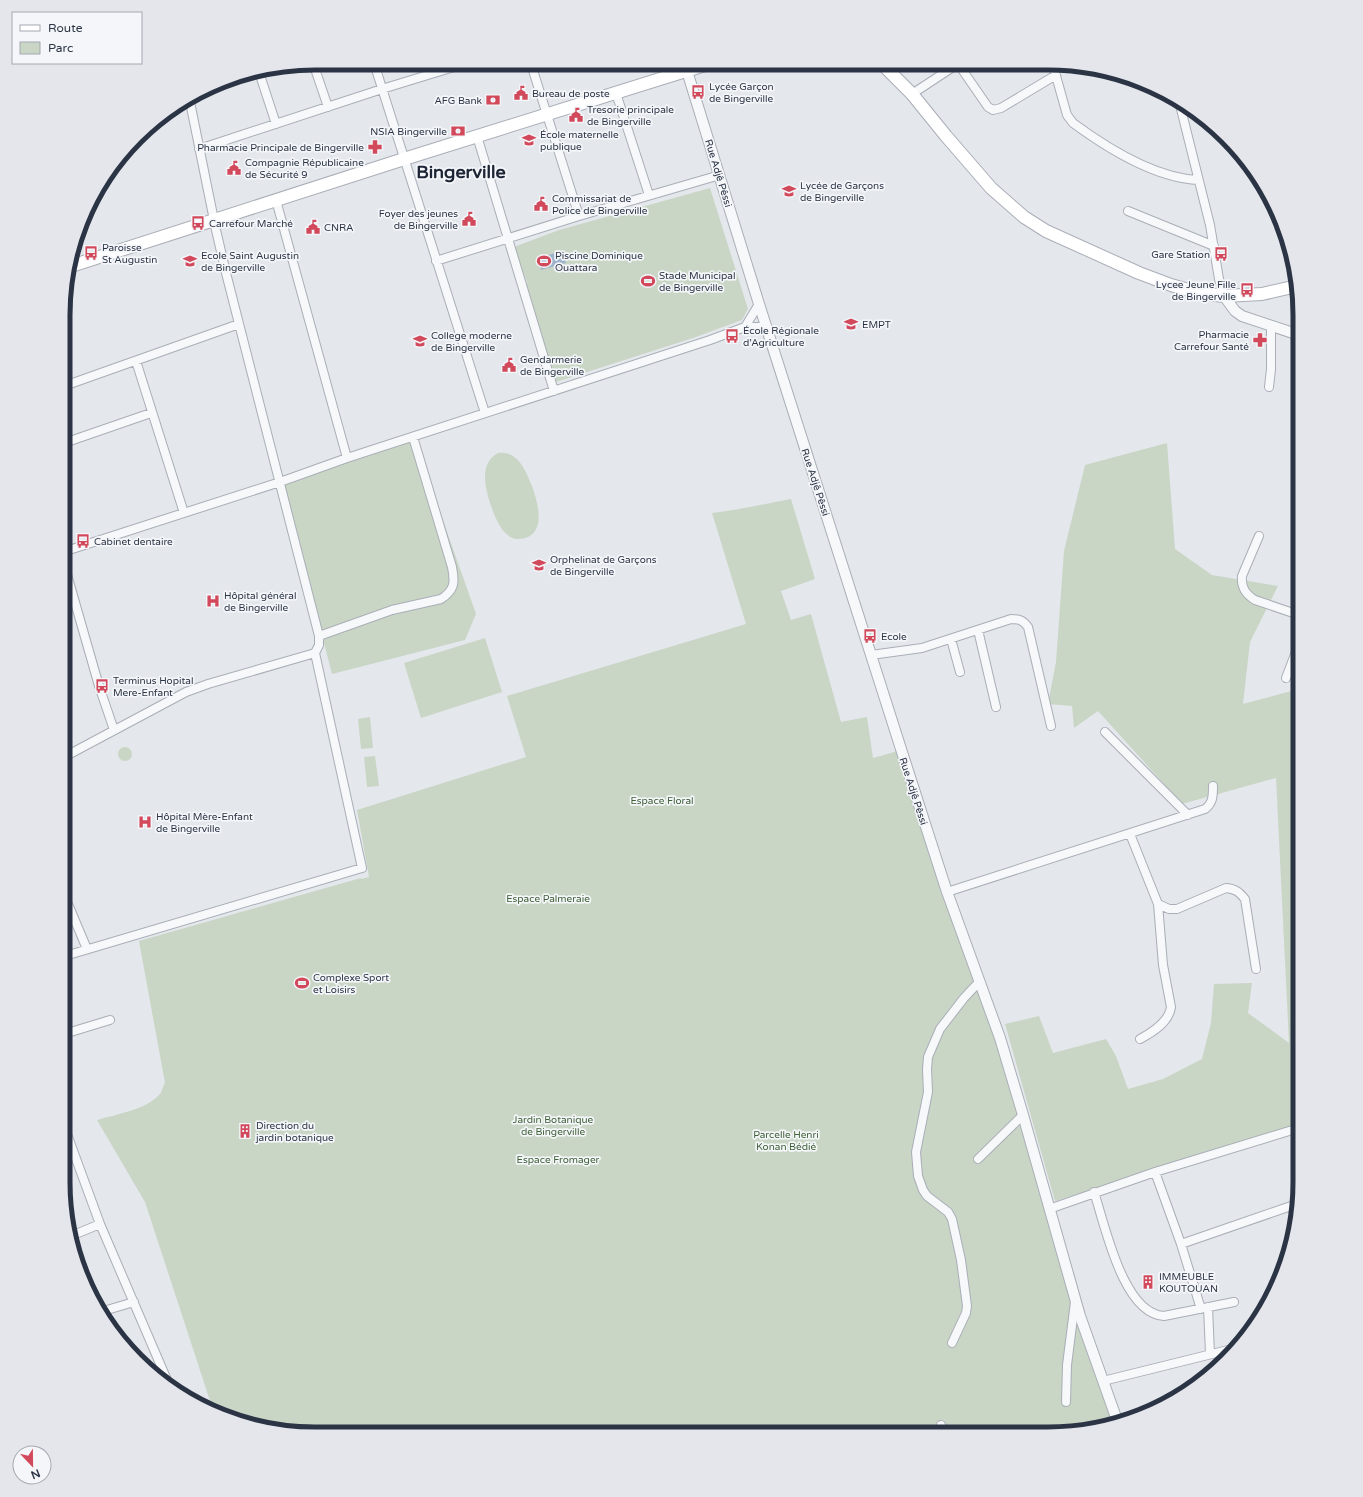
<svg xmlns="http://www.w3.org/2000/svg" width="1363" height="1497" viewBox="0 0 1363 1497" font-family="'Varela Round',sans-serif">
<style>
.green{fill:#c9d6c5}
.water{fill:#9fb4cc}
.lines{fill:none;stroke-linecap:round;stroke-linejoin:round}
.minor-casing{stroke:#a9aeb7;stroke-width:10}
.tertiary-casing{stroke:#a9aeb7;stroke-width:12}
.secondary-casing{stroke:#a9aeb7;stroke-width:14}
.minor{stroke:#f7f8fa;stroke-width:8}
.tertiary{stroke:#f7f8fa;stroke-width:10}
.secondary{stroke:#fff;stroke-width:12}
.labels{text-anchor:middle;stroke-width:3.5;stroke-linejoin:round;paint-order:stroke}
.poi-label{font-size:10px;fill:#2b3445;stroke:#f4f6f9;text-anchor:start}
.street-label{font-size:10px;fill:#2b3445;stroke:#f4f6f9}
.park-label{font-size:10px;fill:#3f6138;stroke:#f4f6f9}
.town-label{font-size:18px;font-weight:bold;fill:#1d2536;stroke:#f4f6f9}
.rim{fill:none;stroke:#2b3445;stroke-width:5}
</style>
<rect width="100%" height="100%" fill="#e4e7ec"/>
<path class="green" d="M710,188L748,309L742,320L693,338L556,382L527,291V282L514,247L559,230Z
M415,441L476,614L465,640L332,674L282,480Z
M1167,443L1175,549L1212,575L1278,586L1250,642L1243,704L1299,689V1125L1055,1201L1005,1024L1039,1016L1053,1053L1106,1039L1116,1056L1128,1089L1163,1079L1202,1059L1211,1023L1214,984L1252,983L1248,1013L1289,1043L1276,778L1182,804L1098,711L1074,728L1072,706L1048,704L1056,662L1064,551L1085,465Z
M498,453C518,450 526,471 532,486C537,501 547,531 525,538C504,545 495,517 490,503C485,486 479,464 498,453Z
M791,499L815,579L781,591L791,620L811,614L841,722L867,717L873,758L898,751L948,889L1120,1422L1065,1433H298L249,1425L213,1410L145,1202L97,1120C117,1114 146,1110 160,1094C162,1091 163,1086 165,1083L139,941L361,878V879L369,877L357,810L526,757L507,696L746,624L712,513C738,510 765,504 791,499Z
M485,638L502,692L421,718L404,663Z
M370,717L373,748L361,749L358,719Z
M118 754a7 7 0 1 1 14 0a7 7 0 1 1-14 0Z
M375,756L379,786L367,787L364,757Z"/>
<path class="water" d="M562,251L566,263L541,270L538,258Z"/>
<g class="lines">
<defs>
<path id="minor" d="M313,63L328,107
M374,63L485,413
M531,64L579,216
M959,65L988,107L993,110L1001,108L1056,75
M1053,65L1067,115L1073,123C1107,148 1155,178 1198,180
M259,72L276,124
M616,93L649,195
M912,94L956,65
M1179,101L1210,225L1219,279L1224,296
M477,136L554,391
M199,149L382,89L467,63
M276,200L347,458
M1128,211L1214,246
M436,261L579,216L720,175
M745,327L759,304
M136,361L184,513
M67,385L239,324
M1269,387L1271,369V325
M67,442L151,413
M1259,536L1242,576C1241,587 1245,594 1255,600L1299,615
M66,551L280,482L347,458L710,340L745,327H767
M66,571L99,686L114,730
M978,630L996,707
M319,636L392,610L441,599C455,590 455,582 452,567L413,437
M951,639L960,672
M871,655L922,648L1011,619C1019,619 1023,620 1028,627L1051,726
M1286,678L1299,644
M1105,732L1188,815
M66,756L186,692L208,684L315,653
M1130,834L1158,904L1163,965L1171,1007C1169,1022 1153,1032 1140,1039
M947,892L1205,809C1213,803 1213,796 1213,786
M65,897L87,949
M1158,904L1169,909H1177L1226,888C1236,889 1239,892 1245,899L1256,969
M65,956L362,868L315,653L319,645V636L226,273L216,230L190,102
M64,1034L110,1020
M64,1126L100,1224L170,1387
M978,1159L1023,1115
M1155,1172L1181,1244L1201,1309
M1094,1192C1105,1225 1123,1314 1164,1316L1234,1302
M1049,1209L1155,1172L1299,1128
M71,1236L100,1224
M1181,1244L1294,1205
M1208,1307L1210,1354
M100,1312L134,1302
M952,1343L966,1313L967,1306L961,1260L952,1219L948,1212L927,1196L923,1190L918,1176L916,1152L928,1092L927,1069L928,1057L940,1029L964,998L979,982
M1103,1381L1232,1349
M1066,1402L1067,1365L1075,1302
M941,1425L944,1433"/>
<path id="tertiary" d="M687,71L759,304L901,749L946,889L1000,1038L1023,1115L1080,1316L1118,1423
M1224,296L1235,311L1242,316L1299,335"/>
<path id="secondary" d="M883,65L912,94L946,136L991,188L1024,217L1046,231L1139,273L1171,285L1199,293L1224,296L1262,294L1297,286
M68,267L404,159L708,64"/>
</defs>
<use href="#minor" class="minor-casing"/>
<use href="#tertiary" class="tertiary-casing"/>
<use href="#secondary" class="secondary-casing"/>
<use href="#minor" class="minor"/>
<use href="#tertiary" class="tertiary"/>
<use href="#secondary" class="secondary"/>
</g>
<defs>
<symbol id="bus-bare" viewBox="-9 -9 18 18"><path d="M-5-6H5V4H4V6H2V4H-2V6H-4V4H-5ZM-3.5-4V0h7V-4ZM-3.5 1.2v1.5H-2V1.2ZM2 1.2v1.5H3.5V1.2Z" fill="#d1495b" stroke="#f4f6f9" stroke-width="2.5" paint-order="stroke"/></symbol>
<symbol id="civic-bare" viewBox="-9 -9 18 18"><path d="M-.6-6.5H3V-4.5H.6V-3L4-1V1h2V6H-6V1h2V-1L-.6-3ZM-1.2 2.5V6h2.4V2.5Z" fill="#d1495b" stroke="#f4f6f9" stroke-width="2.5" paint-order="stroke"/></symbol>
<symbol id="bank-bare" viewBox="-9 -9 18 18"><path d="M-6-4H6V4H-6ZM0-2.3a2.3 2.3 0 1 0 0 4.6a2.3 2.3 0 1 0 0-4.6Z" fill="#d1495b" stroke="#f4f6f9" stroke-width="2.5" paint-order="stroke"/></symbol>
<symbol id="school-bare" viewBox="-9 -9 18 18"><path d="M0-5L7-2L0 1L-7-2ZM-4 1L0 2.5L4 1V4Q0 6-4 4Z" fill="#d1495b" stroke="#f4f6f9" stroke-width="2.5" paint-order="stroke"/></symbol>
<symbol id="pharmacy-bare" viewBox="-9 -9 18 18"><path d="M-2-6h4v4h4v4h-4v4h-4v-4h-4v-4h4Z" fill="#d1495b" stroke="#f4f6f9" stroke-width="2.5" paint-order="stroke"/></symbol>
<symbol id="stadium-bare" viewBox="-9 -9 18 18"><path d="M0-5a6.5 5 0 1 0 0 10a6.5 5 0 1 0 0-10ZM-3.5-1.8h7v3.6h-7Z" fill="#d1495b" stroke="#f4f6f9" stroke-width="2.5" paint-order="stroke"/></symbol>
<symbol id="hospital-bare" viewBox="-9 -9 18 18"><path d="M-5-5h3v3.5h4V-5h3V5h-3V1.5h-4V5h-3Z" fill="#d1495b" stroke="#f4f6f9" stroke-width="2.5" paint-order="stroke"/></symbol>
<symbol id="building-bare" viewBox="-9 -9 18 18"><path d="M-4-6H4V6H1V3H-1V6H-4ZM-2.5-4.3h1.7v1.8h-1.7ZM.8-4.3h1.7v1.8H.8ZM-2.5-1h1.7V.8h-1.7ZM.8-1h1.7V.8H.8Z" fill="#d1495b" stroke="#f4f6f9" stroke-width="2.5" paint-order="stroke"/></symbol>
</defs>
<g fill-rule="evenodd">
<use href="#bus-bare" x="688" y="82" width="20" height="20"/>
<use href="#civic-bare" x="511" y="83" width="20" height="20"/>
<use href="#bank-bare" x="483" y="90" width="20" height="20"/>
<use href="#civic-bare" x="566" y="105" width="20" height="20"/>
<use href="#bank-bare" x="448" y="121" width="20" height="20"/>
<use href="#school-bare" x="519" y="130" width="20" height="20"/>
<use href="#pharmacy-bare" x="365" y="137" width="20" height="20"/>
<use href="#civic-bare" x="224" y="158" width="20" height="20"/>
<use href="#school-bare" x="779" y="181" width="20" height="20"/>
<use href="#civic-bare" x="531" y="194" width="20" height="20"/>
<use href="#civic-bare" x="459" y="209" width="20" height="20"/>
<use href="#bus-bare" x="188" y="213" width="20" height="20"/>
<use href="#civic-bare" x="303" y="217" width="20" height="20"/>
<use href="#bus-bare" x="81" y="243" width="20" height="20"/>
<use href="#bus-bare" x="1211" y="244" width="20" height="20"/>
<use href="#school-bare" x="180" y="251" width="20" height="20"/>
<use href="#stadium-bare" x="534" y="251" width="20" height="20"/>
<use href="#stadium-bare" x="638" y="271" width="20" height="20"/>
<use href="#bus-bare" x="1237" y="280" width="20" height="20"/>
<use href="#school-bare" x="841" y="314" width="20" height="20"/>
<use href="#bus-bare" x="722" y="326" width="20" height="20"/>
<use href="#pharmacy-bare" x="1250" y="330" width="20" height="20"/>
<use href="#school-bare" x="410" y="331" width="20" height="20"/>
<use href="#civic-bare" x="499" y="355" width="20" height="20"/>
<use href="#bus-bare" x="73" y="531" width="20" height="20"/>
<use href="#school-bare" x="529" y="555" width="20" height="20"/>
<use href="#hospital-bare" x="203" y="591" width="20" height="20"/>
<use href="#bus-bare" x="860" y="626" width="20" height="20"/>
<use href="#bus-bare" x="92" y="676" width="20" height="20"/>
<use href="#hospital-bare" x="135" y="812" width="20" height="20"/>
<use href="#stadium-bare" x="292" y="973" width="20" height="20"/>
<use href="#building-bare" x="235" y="1121" width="20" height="20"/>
<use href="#building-bare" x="1138" y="1272" width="20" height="20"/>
</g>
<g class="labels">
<g class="poi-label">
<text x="709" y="90">Lycée Garçon<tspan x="709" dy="12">de Bingerville</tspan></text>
<text x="532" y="97">Bureau de poste</text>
<text x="482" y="104" text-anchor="end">AFG Bank</text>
<text x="587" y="113">Tresorie principale<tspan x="587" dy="12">de Bingerville</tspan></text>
<text x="447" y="135" text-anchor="end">NSIA Bingerville</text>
<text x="540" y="138">École maternelle<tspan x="540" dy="12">publique</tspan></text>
<text x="364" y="151" text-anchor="end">Pharmacie Principale de Bingerville</text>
<text x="245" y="166">Compagnie Républicaine<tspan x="245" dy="12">de Sécurité 9</tspan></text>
<text x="800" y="189">Lycée de Garçons<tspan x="800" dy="12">de Bingerville</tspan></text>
<text x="552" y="202">Commissariat de<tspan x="552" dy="12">Police de Bingerville</tspan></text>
<text x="458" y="217" text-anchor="end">Foyer des jeunes<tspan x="458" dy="12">de Bingerville</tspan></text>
<text x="209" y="227">Carrefour Marché</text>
<text x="324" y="231">CNRA</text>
<text x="102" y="251">Paroisse<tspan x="102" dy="12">St Augustin</tspan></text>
<text x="1210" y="258" text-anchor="end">Gare Station</text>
<text x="201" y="259">Ecole Saint Augustin<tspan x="201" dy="12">de Bingerville</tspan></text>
<text x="555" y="259">Piscine Dominique<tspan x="555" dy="12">Ouattara</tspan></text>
<text x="659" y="279">Stade Municipal<tspan x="659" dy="12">de Bingerville</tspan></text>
<text x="1236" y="288" text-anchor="end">Lycee Jeune Fille<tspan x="1236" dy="12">de Bingerville</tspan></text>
<text x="862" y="328">EMPT</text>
<text x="743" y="334">École Régionale<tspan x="743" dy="12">d’Agriculture</tspan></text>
<text x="1249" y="338" text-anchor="end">Pharmacie<tspan x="1249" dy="12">Carrefour Santé</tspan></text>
<text x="431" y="339">College moderne<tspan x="431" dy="12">de Bingerville</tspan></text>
<text x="520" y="363">Gendarmerie<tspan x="520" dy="12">de Bingerville</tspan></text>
<text x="94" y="545">Cabinet dentaire</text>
<text x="550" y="563">Orphelinat de Garçons<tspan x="550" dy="12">de Bingerville</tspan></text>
<text x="224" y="599">Hôpital général<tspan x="224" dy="12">de Bingerville</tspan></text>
<text x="881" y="640">Ecole</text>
<text x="113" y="684">Terminus Hopital<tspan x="113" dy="12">Mere-Enfant</tspan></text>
<text x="156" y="820">Hôpital Mère-Enfant<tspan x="156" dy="12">de Bingerville</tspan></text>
<text x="313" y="981">Complexe Sport<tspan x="313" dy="12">et Loisirs</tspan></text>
<text x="256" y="1129">Direction du<tspan x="256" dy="12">jardin botanique</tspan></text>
<text x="1159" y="1280">IMMEUBLE<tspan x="1159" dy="12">KOUTOUAN</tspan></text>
</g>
<g class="street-label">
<text transform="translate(719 173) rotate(73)" y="4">Rue Adjê Pêssi</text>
<text transform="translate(816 482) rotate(72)" y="4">Rue Adjê Pêssi</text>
<text transform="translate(914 791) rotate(72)" y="4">Rue Adjê Pêssi</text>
</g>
<g class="park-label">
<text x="662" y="804">Espace Floral</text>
<text x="548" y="902">Espace Palmeraie</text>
<text x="553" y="1123">Jardin Botanique<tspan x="553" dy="12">de Bingerville</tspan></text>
<text x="786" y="1138">Parcelle Henri<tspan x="786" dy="12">Konan Bédié</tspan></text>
<text x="558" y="1163">Espace Fromager</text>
</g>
<g class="town-label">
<text x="461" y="178">Bingerville</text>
</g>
</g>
<path d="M0 0H1363V1497H0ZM315 70H1048A245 245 0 0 1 1293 315V1182A245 245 0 0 1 1048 1427H315A245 245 0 0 1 70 1182V315A245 245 0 0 1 315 70Z" fill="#e4e6eb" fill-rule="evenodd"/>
<path class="rim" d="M315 70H1048A245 245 0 0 1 1293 315V1182A245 245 0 0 1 1048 1427H315A245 245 0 0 1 70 1182V315A245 245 0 0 1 315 70Z"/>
<rect x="12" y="12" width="130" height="52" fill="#f4f6f9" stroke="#a4a8b1"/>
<rect x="20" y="25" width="20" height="6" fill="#ffffff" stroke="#a4a8b1"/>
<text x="48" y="32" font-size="12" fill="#2b3445">Route</text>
<rect x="20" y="42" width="20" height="12" fill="#c9d6c5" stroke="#a4a8b1"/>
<text x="48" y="52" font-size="12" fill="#2b3445">Parc</text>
<g transform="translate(32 1465) rotate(158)"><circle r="19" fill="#f4f6f9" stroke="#a4a8b1"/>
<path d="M0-3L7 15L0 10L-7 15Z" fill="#d1495b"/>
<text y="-6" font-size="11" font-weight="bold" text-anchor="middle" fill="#2b3445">N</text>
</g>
</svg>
